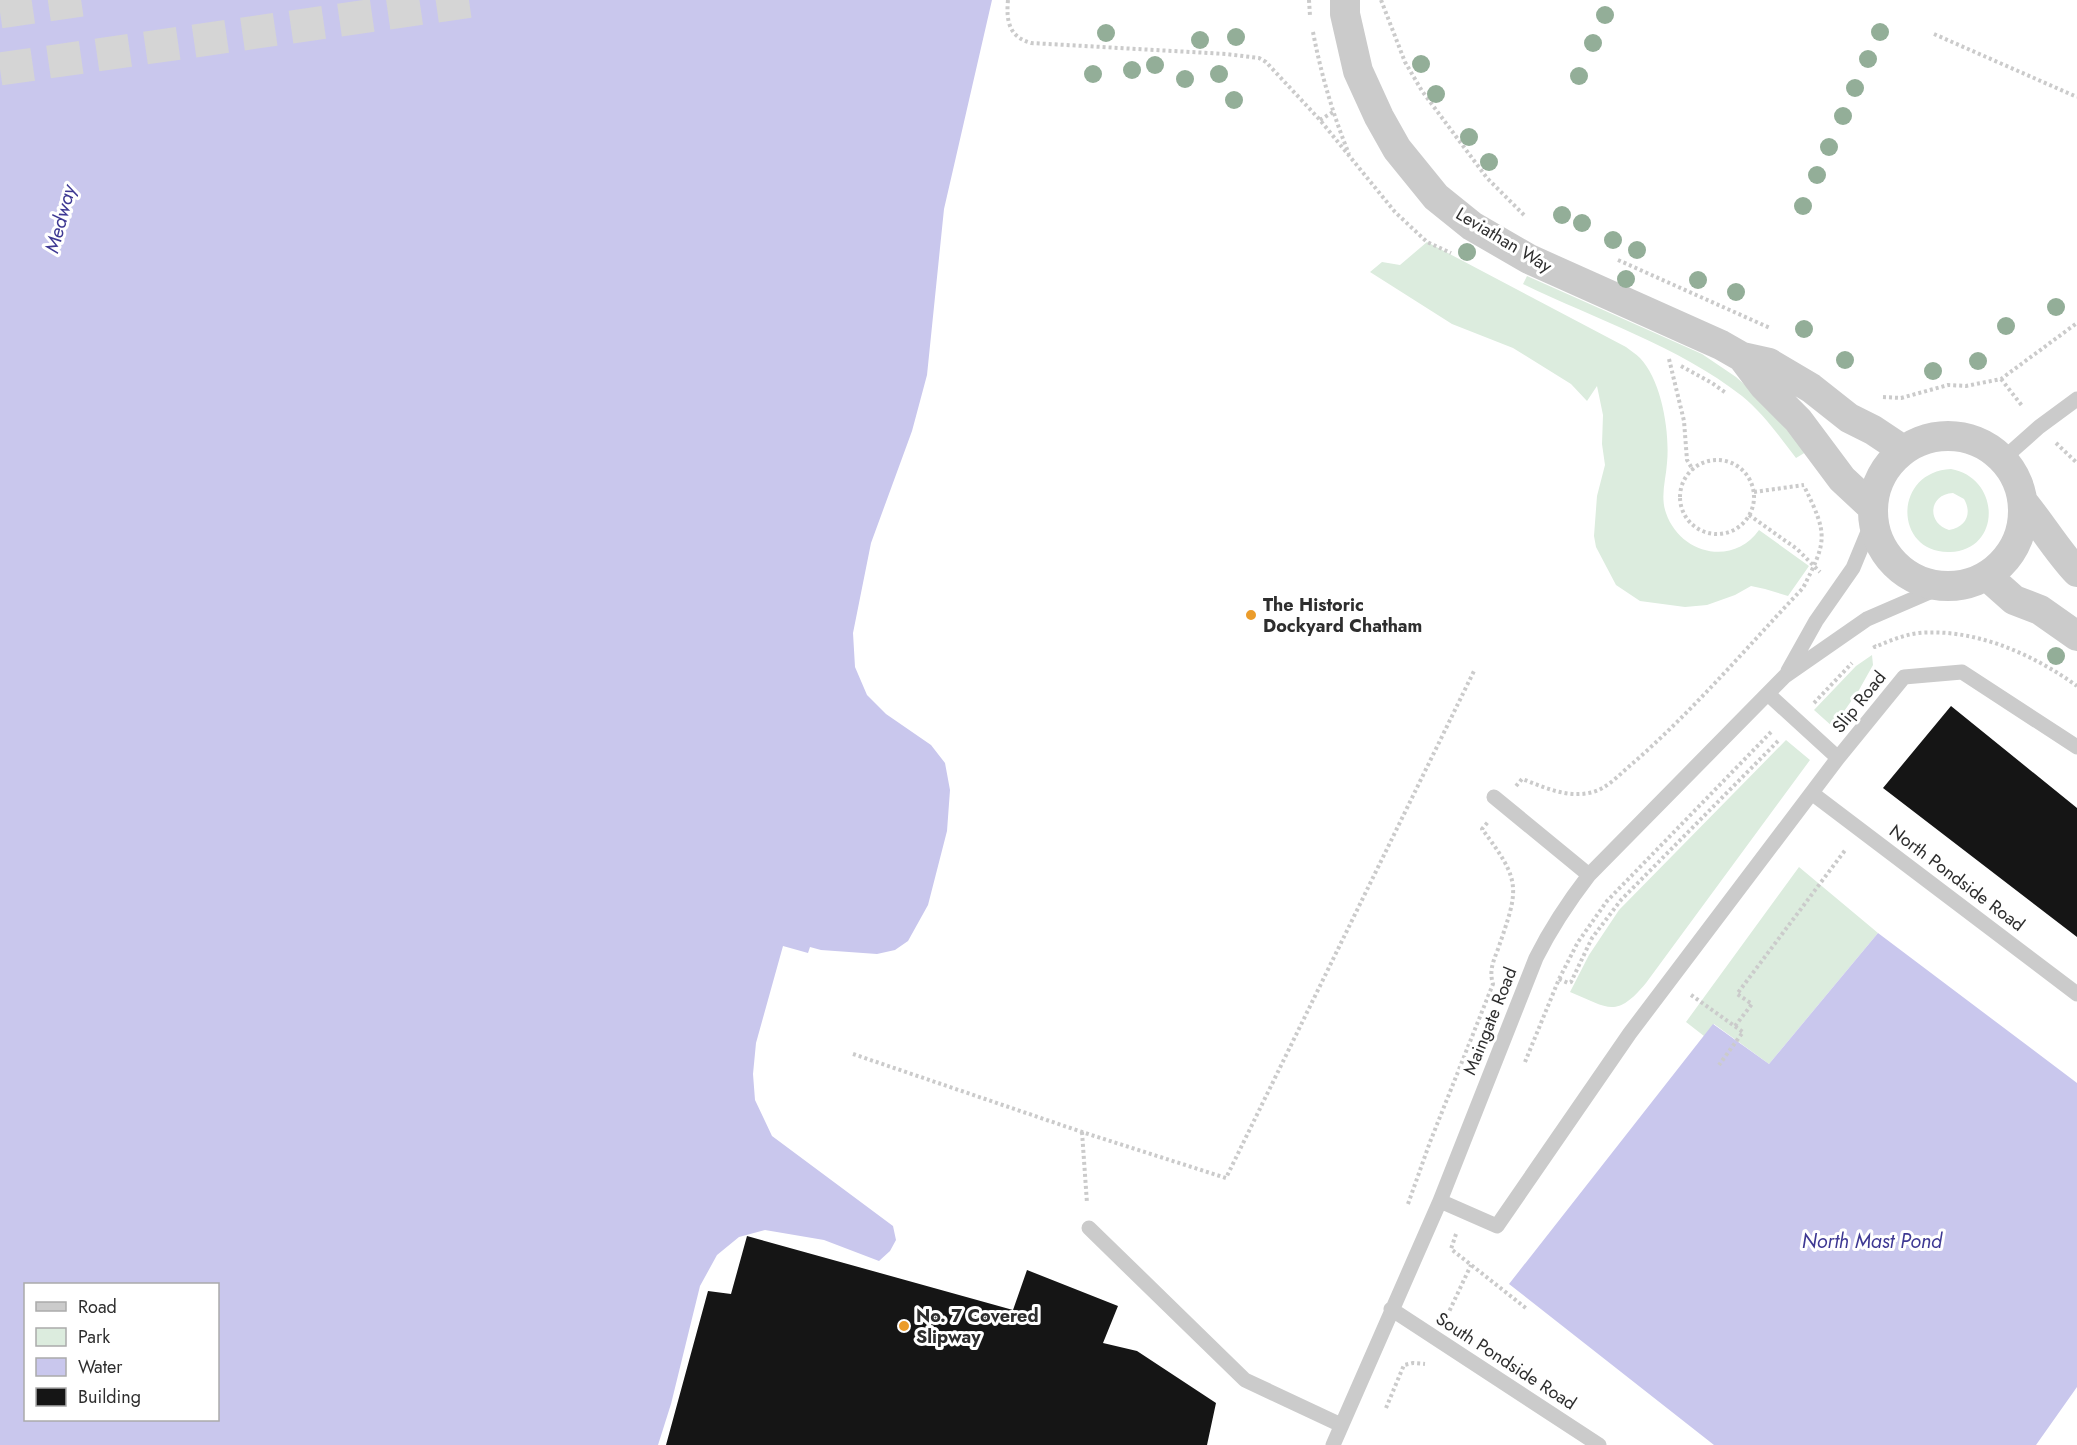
<svg xmlns="http://www.w3.org/2000/svg" width="2077" height="1445" viewBox="0 0 2077 1445" font-family="Jost,sans-serif">
<style>
.green{fill:#dcecde;fill-rule:evenodd}
.water{fill:#c9c7ed;fill-rule:evenodd}
.building{fill:#151515}
.lines{fill:none;stroke-linecap:round;stroke-linejoin:round}
.primary-tunnel{stroke:#d5d5d5;stroke-width:33;stroke-dasharray:33 16;stroke-linecap:butt}
.path{stroke:#cbcbcb;stroke-width:4;stroke-dasharray:3 3;stroke-linecap:butt}
.service{stroke:#cbcbcb;stroke-width:15}
.minor{stroke:#cbcbcb;stroke-width:30}
.tree{fill:#93ae98}
.poi-dot{fill:#eb9c2b;stroke:#fff;stroke-width:2}
.labels{text-anchor:middle;stroke-width:6;stroke-linejoin:round;paint-order:stroke}
.street-label{font-size:18px;fill:#2e2e2e;stroke:#fff}
.poi-label{font-size:18px;font-weight:bold;fill:#2e2e2e;stroke:#fff;text-anchor:start}
.water-label{font-size:20px;font-style:italic;fill:#3e3993;stroke:#fff}
</style>
<rect width="100%" height="100%" fill="#fff"/>
<path class="green" d="M1427,242L1626,347C1630,350 1636,354 1640,358C1662,381 1670,433 1667,463C1666,479 1660,496 1666,513C1680,554 1733,567 1759,530L1809,566L1788,596L1765,589L1751,586L1735,595L1707,605L1685,607L1640,601L1616,585L1596,547L1594,536L1597,496L1605,465L1602,444L1603,415L1597,386L1587,401L1571,384L1513,348L1452,324L1370,272L1382,262L1400,265Z
M1527,276L1702,354L1736,377L1761,399L1806,452L1796,458C1779,436 1763,413 1742,396C1678,346 1595,319 1523,284Z
M1951,469C2001,478 2002,550 1950,552C1894,554 1892,472 1951,469ZM1953,493L1964,499C1972,513 1967,527 1949,530C1926,523 1929,494 1953,493Z
M1872,655L1873,665L1859,690L1833,727L1814,710L1856,666Z
M1786,740L1810,760L1646,983C1616,1019 1609,1008 1570,992L1589,955L1619,910Z
M1799,867L1878,933L1769,1064L1714,1024L1704,1036L1686,1022Z"/>
<path class="water" d="M0,0H992L944,209L927,375L912,431L871,543L853,633L855,667L867,695L886,714L931,745L945,763L950,790L947,831L928,905L908,941L895,950L877,954L821,950L810,947L808,953L783,946L756,1043L753,1074L755,1100L772,1136L893,1226L896,1240L890,1251L879,1261L824,1240L765,1230L739,1237L717,1255L700,1286L671,1404L658,1445H0ZM218,1284V1420H26V1284Z
M1878,933L2077,1083V1387L2036,1445H1714L1509,1284L1713,1024L1769,1064Z"/>
<path class="building" d="M1951,706L2077,808V937L1883,788Z
M747,1236L1013,1310L1027,1270L1118,1306L1103,1343L1137,1351L1216,1403L1207,1445H666L708,1291L731,1294Z"/>
<g class="lines">
<path class="primary-tunnel" d="M0,12L82,0
M0,69L479,0"/>
<path class="path" d="M1008,0C1006,21 1009,37 1031,43L1226,54L1259,58L1266,62L1320,120L1395,212L1427,242L1451,253
M1309,0L1310,16
M1381,0L1405,62L1422,91L1487,178L1525,216
M1313,32C1321,74 1333,115 1349,154
M1934,34L2077,97
M1320,120L1333,112
M1618,260L1770,328
M1669,359L1684,421L1687,460L1693,470
M1681,366L1712,383L1726,393
M2001,379L2023,407
M1883,397L1901,398L1948,385L1966,386L2001,379L2077,323
M2056,443L2077,463
M1680 497a37 37 0 1 1 74 0a37 37 0 1 1-74 0Z
M1754,492L1804,485
M1749,515L1797,549L1820,572
M1874,645L1875,647C1889,641 1903,635 1919,633C1974,628 2033,654 2077,686
M1814,703L1852,663
M1516,786L1522,779C1544,787 1568,799 1593,792C1608,788 1621,773 1633,763C1694,710 1747,647 1803,588C1827,541 1828,535 1805,488
M1559,979L1568,983L1571,982L1592,938L1621,900L1780,739
M1691,995L1743,1032L1719,1065
M1735,1026L1752,1004L1737,994L1846,849
M853,1054L1082,1132L1226,1178L1475,669
M1525,1062L1559,979L1578,942L1607,901L1772,731
M1082,1132L1087,1203
M1408,1204L1430,1142L1493,984C1489,971 1493,962 1498,949C1519,888 1522,882 1482,829L1488,822
M1456,1234L1451,1249L1527,1309
M1447,1316L1471,1265
M1386,1408L1404,1365L1413,1363L1425,1364"/>
<path class="service" d="M2003,459L2039,427L2077,399
M1788,671L1816,621L1853,568L1872,522
M1768,694L1838,758
M1813,794L2077,994
M1494,797L1589,875
M1440,1201L1497,1226L1630,1033L1838,758L1904,677L1962,672L2077,747
M1089,1228L1245,1380L1341,1425
M1391,1309L1599,1445
M1333,1445L1440,1201L1536,958C1551,928 1569,901 1589,875L1785,676L1867,619L1941,587"/>
<path class="minor" d="M1345,0V14L1358,71L1379,117L1397,149L1436,197L1472,226L1529,259L1721,345L1742,357L1769,363L1811,388L1849,418L1873,430L1903,450
M1742,357L1764,386L1798,420L1842,479L1871,506
M1873 511a75 75 0 1 1 150 0a75 75 0 1 1-150 0Z
M2023,502C2042,525 2057,551 2077,572
M1987,576L2014,600L2040,610L2077,636"/>
</g>
<g class="tree">
<circle cx="1605" cy="15" r="9"/>
<circle cx="1880" cy="32" r="9"/>
<circle cx="1106" cy="33" r="9"/>
<circle cx="1236" cy="37" r="9"/>
<circle cx="1200" cy="40" r="9"/>
<circle cx="1593" cy="43" r="9"/>
<circle cx="1868" cy="59" r="9"/>
<circle cx="1421" cy="64" r="9"/>
<circle cx="1155" cy="65" r="9"/>
<circle cx="1132" cy="70" r="9"/>
<circle cx="1093" cy="74" r="9"/>
<circle cx="1219" cy="74" r="9"/>
<circle cx="1579" cy="76" r="9"/>
<circle cx="1185" cy="79" r="9"/>
<circle cx="1855" cy="88" r="9"/>
<circle cx="1436" cy="94" r="9"/>
<circle cx="1234" cy="100" r="9"/>
<circle cx="1843" cy="116" r="9"/>
<circle cx="1469" cy="137" r="9"/>
<circle cx="1829" cy="147" r="9"/>
<circle cx="1489" cy="162" r="9"/>
<circle cx="1817" cy="175" r="9"/>
<circle cx="1803" cy="206" r="9"/>
<circle cx="1562" cy="215" r="9"/>
<circle cx="1582" cy="223" r="9"/>
<circle cx="1613" cy="240" r="9"/>
<circle cx="1637" cy="250" r="9"/>
<circle cx="1467" cy="252" r="9"/>
<circle cx="1626" cy="279" r="9"/>
<circle cx="1698" cy="280" r="9"/>
<circle cx="1736" cy="292" r="9"/>
<circle cx="2056" cy="307" r="9"/>
<circle cx="2006" cy="326" r="9"/>
<circle cx="1804" cy="329" r="9"/>
<circle cx="1845" cy="360" r="9"/>
<circle cx="1978" cy="361" r="9"/>
<circle cx="1933" cy="371" r="9"/>
<circle cx="2056" cy="656" r="9"/>
</g>
<g class="poi-dot">
<circle cx="1251" cy="615" r="6"/>
<circle cx="904" cy="1326" r="6"/>
</g>
<g class="labels">
<g class="street-label">
<text transform="translate(1504 240) rotate(31)" y="6">Leviathan Way</text>
<text transform="translate(1859 702) rotate(-51)" y="6">Slip Road</text>
<text transform="translate(1957 878) rotate(37)" y="6">North Pondside Road</text>
<text transform="translate(1490 1021) rotate(-68)" y="6">Maingate Road</text>
<text transform="translate(1506 1361) rotate(33)" y="6">South Pondside Road</text>
</g>
<g class="poi-label">
<text x="1263" y="611">The Historic<tspan x="1263" dy="21">Dockyard Chatham</tspan></text>
<text x="916" y="1322">No. 7 Covered<tspan x="916" dy="21">Slipway</tspan></text>
</g>
<g class="water-label">
<text transform="translate(60 219) rotate(-75)" y="7">Medway</text>
<text x="1872" y="1248">North Mast Pond</text>
</g>
</g>
<rect x="24" y="1283" width="195" height="138" fill="#ffffff" stroke="#ababab" stroke-width="1.5"/>
<rect x="36" y="1302" width="30" height="9" fill="#cbcbcb" stroke="#ababab" stroke-width="1.5"/>
<text x="78" y="1313" font-size="18" fill="#2e2e2e">Road</text>
<rect x="36" y="1328" width="30" height="18" fill="#dcecde" stroke="#ababab" stroke-width="1.5"/>
<text x="78" y="1343" font-size="18" fill="#2e2e2e">Park</text>
<rect x="36" y="1358" width="30" height="18" fill="#c9c7ed" stroke="#ababab" stroke-width="1.5"/>
<text x="78" y="1373" font-size="18" fill="#2e2e2e">Water</text>
<rect x="36" y="1388" width="30" height="18" fill="#151515" stroke="#ababab" stroke-width="1.5"/>
<text x="78" y="1403" font-size="18" fill="#2e2e2e">Building</text>
</svg>
